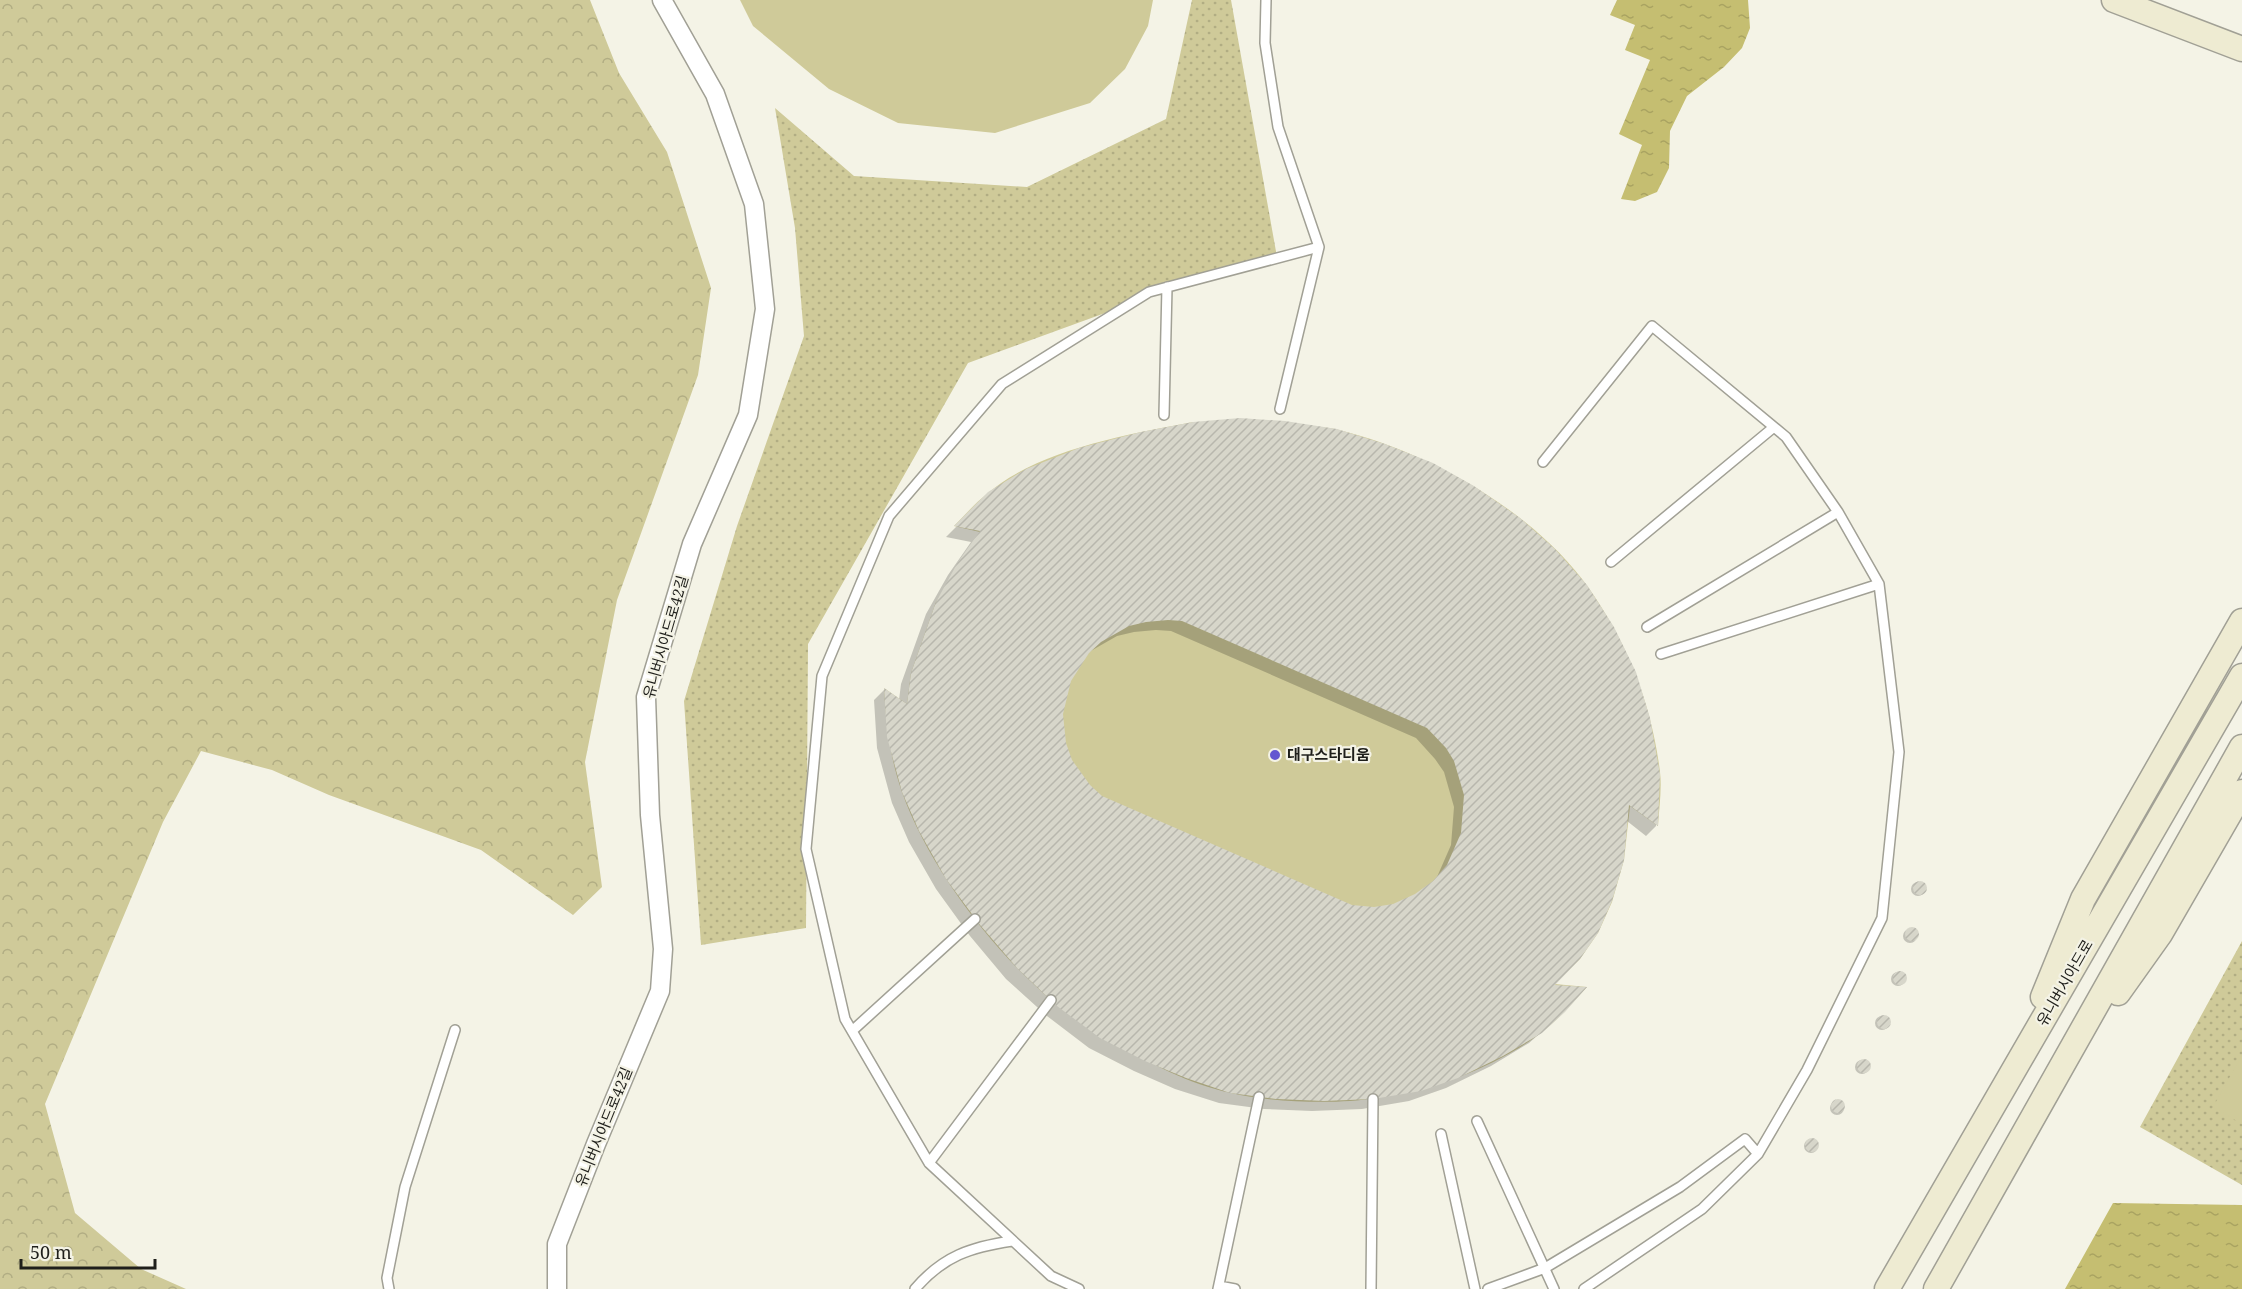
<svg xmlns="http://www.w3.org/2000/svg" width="2242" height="1289" viewBox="0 0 2242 1289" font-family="'Noto Serif','Noto Sans KR',serif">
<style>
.forest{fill:url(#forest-crowns)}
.park{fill:url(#park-dots)}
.garden{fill:#cfca99}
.water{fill:url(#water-ripples)}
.shadow{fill:#0003;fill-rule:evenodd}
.building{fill:url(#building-hatch);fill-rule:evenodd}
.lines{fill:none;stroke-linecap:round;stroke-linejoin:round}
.service-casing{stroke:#a1a095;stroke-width:12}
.minor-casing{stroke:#a1a095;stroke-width:21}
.secondary-casing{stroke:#a1a095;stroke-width:27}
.service{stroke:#fff;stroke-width:9}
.minor{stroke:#fff;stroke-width:18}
.secondary{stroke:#eeebd2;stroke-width:24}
.poi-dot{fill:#6457d0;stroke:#f4f3e6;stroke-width:2}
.labels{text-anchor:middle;stroke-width:4.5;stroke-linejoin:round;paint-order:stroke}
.street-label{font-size:15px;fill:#1f1f1b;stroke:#f4f3e6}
.poi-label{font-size:15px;font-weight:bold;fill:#1f1f1b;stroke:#f4f3e6;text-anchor:start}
</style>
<defs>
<pattern id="forest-crowns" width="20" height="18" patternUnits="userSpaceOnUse" patternTransform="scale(1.5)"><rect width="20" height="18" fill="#cfca99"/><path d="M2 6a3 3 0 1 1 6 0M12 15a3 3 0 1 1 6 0" fill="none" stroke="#b1ad83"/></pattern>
<pattern id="park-dots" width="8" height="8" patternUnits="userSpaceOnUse" patternTransform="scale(1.5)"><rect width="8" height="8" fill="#cfca99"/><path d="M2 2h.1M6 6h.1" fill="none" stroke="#b1ad83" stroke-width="1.8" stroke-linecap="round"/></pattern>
<pattern id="water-ripples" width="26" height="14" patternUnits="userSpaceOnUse" patternTransform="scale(1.5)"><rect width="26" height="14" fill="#c5be71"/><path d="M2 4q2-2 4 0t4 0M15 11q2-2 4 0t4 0" fill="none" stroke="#a9a361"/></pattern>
<pattern id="building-hatch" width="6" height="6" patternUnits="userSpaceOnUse" patternTransform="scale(1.5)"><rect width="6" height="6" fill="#d7d6ca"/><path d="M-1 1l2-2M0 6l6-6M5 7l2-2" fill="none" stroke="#b8b7ad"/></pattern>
</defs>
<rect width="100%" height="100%" fill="#f4f3e6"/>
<path class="forest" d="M0,0H590L619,73L667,152L711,288L698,375L617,600L585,762L602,887L573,915L481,850L329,795L272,770L201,751L163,822L45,1104L75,1213L141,1269L186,1289H0Z"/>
<path class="park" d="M1192,0H1231L1277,257L1160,293L968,363L808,644L806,928L701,945L684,701L737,526L804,336L795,228L775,108L854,176L1027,187L1166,119Z
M2242,941V1185L2140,1127Z"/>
<path class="garden" d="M740,0H1153L1148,26L1125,69L1090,103L995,133L898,123L829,89L753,26Z
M1193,422C1227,424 1260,425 1293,427C1308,428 1325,426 1339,430C1427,451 1535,512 1588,587C1627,642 1652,705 1660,772C1662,789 1659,809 1658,826L1630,806L1624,860L1612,902L1598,933L1580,959L1555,984L1587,987C1573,1002 1560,1018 1543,1031C1520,1050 1487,1066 1459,1077C1444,1083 1427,1085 1412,1089C1400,1092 1387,1096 1375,1098C1335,1105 1270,1102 1231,1093C1189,1084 1149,1063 1113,1041C1094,1029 1073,1018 1056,1004C994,953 929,868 902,792C890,758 886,723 884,688L907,704L911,673L936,602L980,532L954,526C965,515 975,503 987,494C1037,450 1129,434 1193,422Z
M2242,1055V1124L2213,1107Z"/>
<path class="water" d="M1617,0H1748L1750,28L1742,48L1724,67L1687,96L1670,131L1669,168L1657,192L1635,201L1621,199L1642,145L1619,134L1650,60L1625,50L1635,25L1610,15Z
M2113,1203L2242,1205V1289H2065Z"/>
<path class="shadow" d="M989,494L1659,774L1656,826L1646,836L1627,821L1551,986L1553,1022L1529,1043L1491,1066L1446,1088L1409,1101L1362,1109L1312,1111L1264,1109L1219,1103L1175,1089L1134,1071L1089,1048L1047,1016L1006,979L970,936L936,889L909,842L892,803L877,748L874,700L884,690L899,700L901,684L926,614L948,575L971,542L946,537ZM1156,630L1171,631L1416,738L1435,759L1444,772L1454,807L1451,845L1437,877L1430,885L1416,895L1393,906L1374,908L1352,906L1102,797L1088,786L1070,761L1064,743L1062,714L1070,681L1089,652L1117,636L1134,632Z
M1911 889a7 7 0 1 1 14 0a7 7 0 1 1-14 0Z
M1903 936a7 7 0 1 1 14 0a7 7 0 1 1-14 0Z
M1891 979a7 7 0 1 1 14 0a7 7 0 1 1-14 0Z
M1875 1023a7 7 0 1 1 14 0a7 7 0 1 1-14 0Z
M1855 1067a7 7 0 1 1 14 0a7 7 0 1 1-14 0Z
M1830 1108a7 7 0 1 1 14 0a7 7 0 1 1-14 0Z
M1804 1146a7 7 0 1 1 14 0a7 7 0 1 1-14 0Z"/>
<path class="building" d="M1240,418L1285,421L1337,429L1385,444L1433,463L1474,486L1520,518L1555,549L1587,585L1614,627L1636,672L1650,718L1660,774L1658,826L1629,805L1624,860L1612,901L1598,933L1580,959L1555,985L1587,987L1565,1012L1542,1033L1503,1056L1458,1078L1421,1091L1373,1099L1324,1101L1276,1099L1230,1093L1186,1078L1145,1061L1100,1038L1057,1006L1017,968L980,925L946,879L919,831L902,792L887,737L884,688L907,704L911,673L936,602L958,562L980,531L954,526L988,492L1026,469L1079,448L1141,432L1193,422ZM1168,620L1182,621L1427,728L1446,748L1454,761L1464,795L1461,833L1447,865L1433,881L1415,894L1393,904L1374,907L1352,905L1102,796L1090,785L1072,760L1066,743L1063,714L1071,681L1089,653L1101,642L1129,626L1146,622Z
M1913 888a7 7 0 1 1 14 0a7 7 0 1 1-14 0Z
M1905 934a7 7 0 1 1 14 0a7 7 0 1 1-14 0Z
M1893 978a7 7 0 1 1 14 0a7 7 0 1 1-14 0Z
M1877 1022a7 7 0 1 1 14 0a7 7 0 1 1-14 0Z
M1857 1066a7 7 0 1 1 14 0a7 7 0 1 1-14 0Z
M1831 1106a7 7 0 1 1 14 0a7 7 0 1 1-14 0Z
M1805 1145a7 7 0 1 1 14 0a7 7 0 1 1-14 0Z"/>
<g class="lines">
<defs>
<path id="service" d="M1266,0L1265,43L1278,127L1319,247L1280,409
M1164,415L1167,287
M1543,462L1652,326L1786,437L1838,512L1879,584L1899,752L1882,918L1807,1070L1758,1154L1702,1209L1584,1289
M1611,562L1774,427
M1647,627L1838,512
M1661,654L1879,584
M852,1031L975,919
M1477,1121L1554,1289
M1441,1134L1475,1289
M929,1163L1051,1000
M1219,1286L1235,1289
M389,1289L387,1278L405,1187L455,1030
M915,1289C943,1256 971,1247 1012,1241
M1079,1289L1051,1276L929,1163L845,1019L806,849L822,676L889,516L1002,384L1149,292L1319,247
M1218,1289L1259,1097
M1371,1289L1373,1099
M1488,1289L1545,1268L1680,1187L1745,1139L1758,1154"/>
<path id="minor" d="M557,1289V1244L596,1144L660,991L663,949L650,815L646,697L692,544L748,415L765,309L754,204L715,94L662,0"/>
<path id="secondary" d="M2114,0L2242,49
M2118,993L2160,934L2242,792
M2043,997L2083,899L2242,621
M1887,1289L2242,676
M1936,1289L2242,747"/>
</defs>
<use href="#service" class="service-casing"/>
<use href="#minor" class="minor-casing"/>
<use href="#secondary" class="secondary-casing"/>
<use href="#service" class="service"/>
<use href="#minor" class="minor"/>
<use href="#secondary" class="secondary"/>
</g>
<circle class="poi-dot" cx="1275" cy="755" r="6"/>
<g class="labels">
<g class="street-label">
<text transform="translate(666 637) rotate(-74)" y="5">유니버시아드로42길</text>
<text transform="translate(2065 983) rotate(-60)" y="5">유니버시아드로</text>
<text transform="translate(604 1127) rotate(-68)" y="5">유니버시아드로42길</text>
</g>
<g class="poi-label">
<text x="1287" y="760">대구스타디움</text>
</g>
</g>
<path d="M21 1259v9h134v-9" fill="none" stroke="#1f1f1b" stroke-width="3"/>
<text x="30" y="1259" font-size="18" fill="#1f1f1b" stroke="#f4f3e6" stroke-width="4.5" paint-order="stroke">50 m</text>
</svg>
